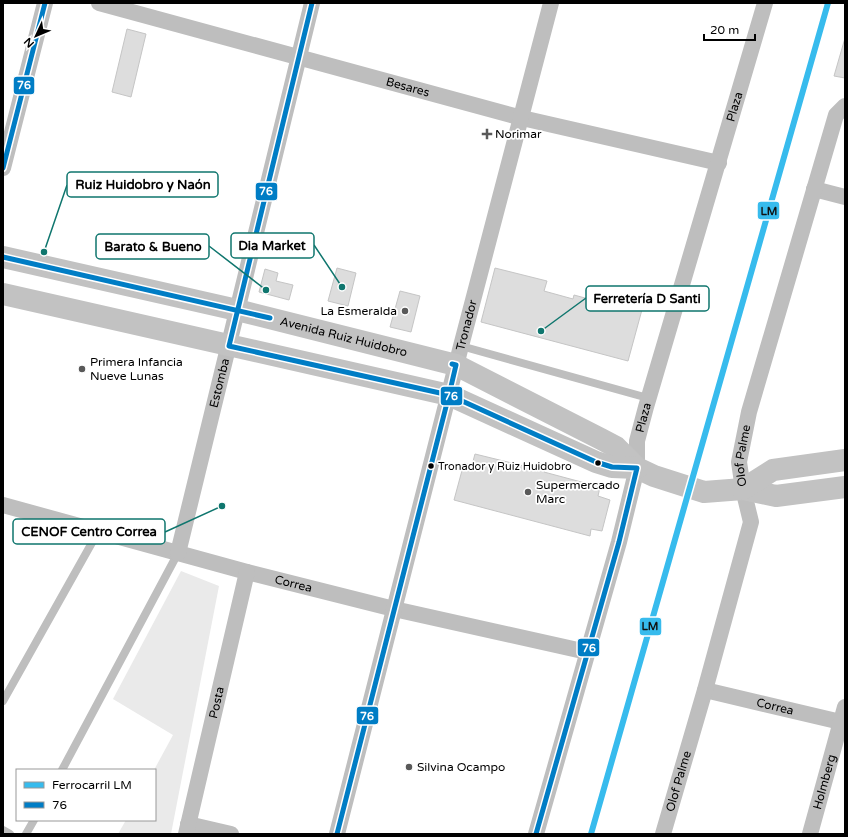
<svg xmlns="http://www.w3.org/2000/svg" width="848" height="837" viewBox="0 0 848 837" font-family="'Varela Round',sans-serif">
<style>
.green{fill:#eaeaea}
.building{fill:#ddd;stroke:#c5c5c5}
.lines{fill:none;stroke-linecap:round;stroke-linejoin:round}
.lane{stroke:#bebebe;stroke-width:8}
.street{stroke:#bebebe;stroke-width:16}
.secondary{stroke:#c2c2c2;stroke-width:22}
.bus-1-casing{stroke:#fff;stroke-width:8}
.bus-1{stroke:#007dc5;stroke-width:5}
.rail-1-casing{stroke:#fff;stroke-width:9}
.rail-1{stroke:#37bbed;stroke-width:6}
.poi-dot{fill:#595959;stroke:#fff;stroke-width:1.5}
.bus-dot{fill:#000;stroke:#fff;stroke-width:1.5}
.labels{text-anchor:middle;stroke-width:3.5;stroke-linejoin:round;paint-order:stroke}
.bus-label{font-size:11px;fill:#000;stroke:#fff;text-anchor:start}
.street-label{font-size:12px;fill:#000;stroke:#fff}
.poi-label{font-size:12px;fill:#000;stroke:#fff;text-anchor:start}
.leader{fill:none;stroke:#0f766e;stroke-width:1.5}
.callout-dot{fill:#0f766e;stroke:#fff;stroke-width:1.5}
.callout{fill:#fff;stroke:#0f766e;stroke-width:1.5}
.callout-label{font-size:13px;text-anchor:middle;font-weight:bold;fill:#000}
.line-badge{stroke:#fff;stroke-width:1.5}
.badge-label{font-size:11px;text-anchor:middle;font-weight:bold;fill:#fff}
.pale-badge-label{font-size:11px;text-anchor:middle;font-weight:bold;fill:#111}
</style>
<rect width="100%" height="100%" fill="#fff"/>
<path class="green" d="M181,571L219,586L171,834H118L126,820H155L154,770L173,735L113,699Z"/>
<path class="building" d="M127,29L146,34L131,97L112,92Z
M845,38V78L834,76Z
M337,268L356,273L348,306L328,301Z
M495,268L547,281L544,291L573,299L574,295L611,305L613,298L643,306L628,361L481,322Z
M265,269L278,273L276,281L293,285L289,300L259,292Z
M400,291L420,296L411,332L390,327Z
M475,454L524,466L525,463L545,469L544,472L600,487L598,496L610,500L602,531L591,529L590,536L454,500L464,463L472,465Z"/>
<g class="lines">
<path class="lane" d="M461,346L648,398
M3,701L98,532
M62,770L178,553
M3,830L10,834
M26,834L34,820"/>
<g class="street">
<path id="s1" d="M99,3L522,118L719,163"/>
<path d="M3,168L45,3"/>
<path d="M814,189L845,197"/>
<path id="s2" d="M3,505L247,572L394,609L587,652"/>
<path id="s3" d="M178,553L312,3"/>
<path id="s4" d="M705,690L845,723"/>
<path d="M188,824L231,834"/>
<path id="s5" d="M186,834L247,572"/>
<path id="s6" d="M337,834L461,346L551,3"/>
<path id="s7" d="M536,834L619,542L637,468V441L646,407L765,3"/>
<path id="s8" d="M663,834L705,690L751,522L743,489L739,462L749,412L836,115L845,106"/>
<path id="s9" d="M810,834L845,707"/>
</g>
<g class="secondary">
<path id="s10" d="M3,257L237,310L456,365L601,439L616,447L637,468L654,476L704,492L743,489L776,496L845,487"/>
<path d="M3,294L449,395L596,462L612,467L637,468"/>
<path d="M743,489L773,470L845,460"/>
</g>
<defs>
<path id="bus-1" d="M312,3L229,346L449,395L596,462L612,467L637,468L619,542L536,834
M3,168L45,3
M3,257L270,318
M337,834L449,395L456,365L452,364"/>
</defs>
<use href="#bus-1" class="bus-1-casing"/>
<use href="#bus-1" class="bus-1"/>
<defs>
<path id="rail-1" d="M591,834L828,3"/>
</defs>
<use href="#rail-1" class="rail-1-casing"/>
<use href="#rail-1" class="rail-1"/>
</g>
<g class="poi-dot">
<path d="M485 128h4v4h4v4h-4v4h-4v-4h-4v-4h4z"/>
<circle cx="405" cy="311" r="4"/>
<circle cx="82" cy="369" r="4"/>
<circle cx="528" cy="492" r="4"/>
<circle cx="409" cy="767" r="4"/>
</g>
<g class="bus-dot">
<circle cx="598" cy="463" r="3.5"/>
<circle cx="431" cy="466" r="3.5"/>
</g>
<g class="labels">
<g class="bus-label">
<text x="438" y="470">Tronador y Ruiz Huidobro</text>
</g>
<g class="street-label">
<text dy="4" stroke="none"><textPath href="#s1" startOffset="320">Besares</textPath></text>
<text dy="4" stroke="none"><textPath href="#s7" startOffset="755">Plaza</textPath></text>
<text dy="4" stroke="none"><textPath href="#s6" startOffset="525">Tronador</textPath></text>
<text dy="4" stroke="none"><textPath href="#s10" startOffset="350">Avenida Ruiz Huidobro</textPath></text>
<text dy="4" stroke="none"><textPath href="#s3" startOffset="175">Estomba</textPath></text>
<text dy="4" stroke="none"><textPath href="#s7" startOffset="431">Plaza</textPath></text>
<text dy="4" stroke="none"><textPath href="#s8" startOffset="392">Olof Palme</textPath></text>
<text dy="4" stroke="none"><textPath href="#s2" startOffset="301">Correa</textPath></text>
<text dy="4" stroke="none"><textPath href="#s5" startOffset="135">Posta</textPath></text>
<text dy="4" stroke="none"><textPath href="#s4" startOffset="72">Correa</textPath></text>
<text dy="4" stroke="none"><textPath href="#s8" startOffset="55">Olof Palme</textPath></text>
<text dy="4" stroke="none"><textPath href="#s9" startOffset="54">Holmberg</textPath></text>
</g>
<g class="poi-label">
<text x="495" y="138">Norimar</text>
<text x="397" y="315" text-anchor="end">La Esmeralda</text>
<text x="90" y="366">Primera Infancia<tspan x="90" dy="14">Nueve Lunas</tspan></text>
<text x="536" y="489">Supermercado<tspan x="536" dy="14">Marc</tspan></text>
<text x="417" y="771">Silvina Ocampo</text>
</g>
</g>
<path class="leader" d="M44 252L67 185M342 287L314 245M266 290L209 246M541 331L586 298M222 506L165 532"/>
<g class="callout-dot">
<circle cx="44" cy="252" r="4"/>
<circle cx="342" cy="287" r="4"/>
<circle cx="266" cy="290" r="4"/>
<circle cx="541" cy="331" r="4"/>
<circle cx="222" cy="506" r="4"/>
</g>
<g class="callout">
<rect x="67" y="172" width="151" height="25" rx="4"/>
<rect x="231" y="233" width="83" height="25" rx="4"/>
<rect x="96" y="234" width="113" height="25" rx="4"/>
<rect x="586" y="286" width="123" height="25" rx="4"/>
<rect x="13" y="519" width="152" height="25" rx="4"/>
</g>
<g class="callout-label">
<text x="143" y="189">Ruiz Huidobro y Naón</text>
<text x="272" y="250">Dia Market</text>
<text x="153" y="251">Barato &amp; Bueno</text>
<text x="647" y="303">Ferretería D Santi</text>
<text x="89" y="536">CENOF Centro Correa</text>
</g>
<g class="line-badge">
<rect x="13" y="76" width="22" height="19" rx="4" fill="#007dc5"/>
<rect x="255" y="182" width="23" height="19" rx="4" fill="#007dc5"/>
<rect x="757" y="201" width="23" height="19" rx="4" fill="#37bbed"/>
<rect x="440" y="386" width="23" height="20" rx="4" fill="#007dc5"/>
<rect x="639" y="617" width="23" height="19" rx="4" fill="#37bbed"/>
<rect x="577" y="638" width="23" height="19" rx="4" fill="#007dc5"/>
<rect x="356" y="706" width="23" height="19" rx="4" fill="#007dc5"/>
</g>
<g class="badge-label">
<text x="24" y="89">76</text>
<text x="266" y="195">76</text>
<text x="451" y="400">76</text>
<text x="589" y="652">76</text>
<text x="367" y="720">76</text>
</g>
<g class="pale-badge-label">
<text x="769" y="215">LM</text>
<text x="650" y="630">LM</text>
</g>
<rect width="848" height="837" fill="none" stroke="#000000" stroke-width="8"/>
<rect x="16" y="769" width="140" height="52" fill="#ffffff" stroke="#999999"/>
<rect x="24" y="782" width="20" height="6" fill="#37bbed" stroke="#999999"/>
<text x="52" y="789" font-size="12" fill="#000000">Ferrocarril LM</text>
<rect x="24" y="802" width="20" height="6" fill="#007dc5" stroke="#999999"/>
<text x="52" y="809" font-size="12" fill="#000000">76</text>
<g transform="translate(36 36) rotate(226)" stroke="#ffffff" stroke-width="3" paint-order="stroke">
<path d="M0-3L7 15L0 10L-7 15Z" fill="#000000"/>
<text y="-6" font-size="11" font-weight="bold" text-anchor="middle" fill="#000000">N</text>
</g>
<path d="M704 34v6h51v-6" fill="none" stroke="#000000" stroke-width="2"/>
<text x="710" y="34" font-size="12" fill="#000000" stroke="#ffffff" stroke-width="3" paint-order="stroke">20 m</text>
</svg>
